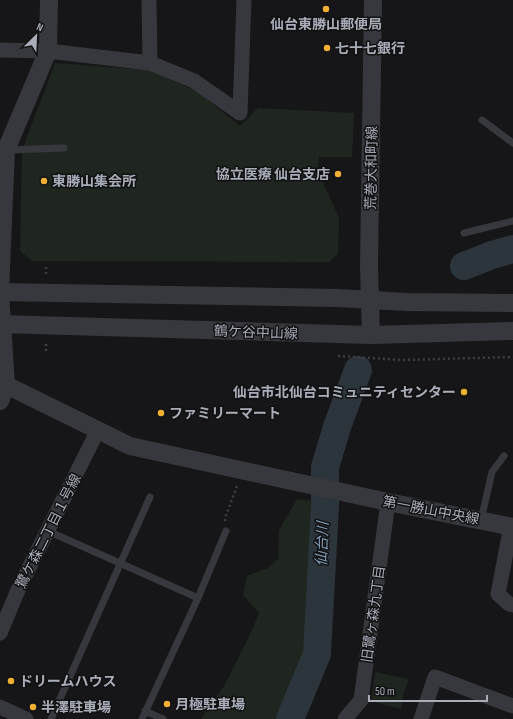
<svg xmlns="http://www.w3.org/2000/svg" width="513" height="719" viewBox="0 0 513 719" font-family="'Sofia Sans Condensed','Noto Sans JP',sans-serif">
<style>
.green{fill:#1e261f}
.lines{fill:none;stroke-linecap:round;stroke-linejoin:round}
.river{stroke:#2c353c;stroke-width:28}
.path{stroke:#3d3f44;stroke-width:2.5;stroke-dasharray:2 3;stroke-linecap:butt}
.service{stroke:#37383d;stroke-width:7}
.minor{stroke:#37383d;stroke-width:15}
.tertiary{stroke:#37383d;stroke-width:18}
.poi-dot{fill:#f2b134;stroke:#111113;stroke-width:1.5}
.labels{text-anchor:middle;stroke-width:3;stroke-linejoin:round;paint-order:stroke}
.poi-label{font-size:14px;font-weight:bold;fill:#a8adb8;stroke:#111113;text-anchor:start}
.street-label{font-size:14px;fill:#a8adb8;stroke:#111113}
.water-label{font-size:15px;font-style:italic;fill:#7f9bb3;stroke:#111113}
</style>
<rect width="100%" height="100%" fill="#161618"/>
<path class="green" d="M55,63L148,70L198,92L240,126L258,108L354,113L352,157H319L318,171L339,218L338,254L329,262L32,261L20,251L22,150Z
M297,499L323,502C320,549 319,596 310,643C305,669 295,694 286,719H201L224,686L249,637L259,613L243,595L247,576L268,568L278,559L279,530Z
M375,672L409,679L403,695L401,709L371,701Z"/>
<g class="lines">
<path class="river" d="M464,266L492,255L513,249
M290,719L317,654L325,506V467L337,427L358,370"/>
<path class="path" d="M46,267V276
M46,351V341
M338,356L403,360L513,357
M225,521V518L237,486"/>
<path class="service" d="M482,120L513,143
M8,150L64,148
M464,233L513,221
M481,520L492,472L504,456
M48,531L198,598
M145,711L163,719
M51,719L150,497
M142,719L198,598L226,531"/>
<path class="minor" d="M149,0L150,63
M0,50L48,51L150,63L194,81L240,113L244,0
M511,526L498,594L509,604L513,605
M0,633L18,590L98,430
M0,707L26,719
M345,719L361,700L388,502
M421,719L435,677L513,706"/>
<path class="tertiary" d="M0,292L337,298L407,302L513,303
M0,324L371,335L513,331
M371,335L369,266L373,0
M6,385L130,446L388,502L513,527
M0,401L6,385L0,292L6,150L48,51L49,0"/>
</g>
<g class="poi-dot">
<circle cx="326" cy="9" r="4"/>
<circle cx="327" cy="48" r="4"/>
<circle cx="338" cy="174" r="4"/>
<circle cx="44" cy="181" r="4"/>
<circle cx="464" cy="392" r="4"/>
<circle cx="161" cy="413" r="4"/>
<circle cx="11" cy="681" r="4"/>
<circle cx="167" cy="704" r="4"/>
<circle cx="33" cy="707" r="4"/>
</g>
<g class="labels">
<g class="poi-label">
<text x="326" y="29" text-anchor="middle">仙台東勝山郵便局</text>
<text x="335" y="53">七十七銀行</text>
<text x="330" y="179" text-anchor="end">協立医療 仙台支店</text>
<text x="52" y="186">東勝山集会所</text>
<text x="456" y="397" text-anchor="end">仙台市北仙台コミュニティセンター</text>
<text x="169" y="418">ファミリーマート</text>
<text x="19" y="686">ドリームハウス</text>
<text x="175" y="709">月極駐車場</text>
<text x="41" y="712">半澤駐車場</text>
</g>
<g class="street-label">
<text transform="translate(371 168) rotate(-89)" y="5">荒巻大和町線</text>
<text transform="translate(256 332) rotate(2)" y="5">鶴ケ谷中山線</text>
<text transform="translate(431 510) rotate(11)" y="5">第一勝山中央線</text>
<text transform="translate(48 531) rotate(-63)" y="5">鷺ケ森二丁目１号線</text>
<text transform="translate(373 614) rotate(-82)" y="5">旧鷺ヶ森九丁目</text>
</g>
<g class="water-label">
<text transform="translate(322 544) rotate(-88)" y="5">仙台川</text>
</g>
</g>
<g transform="translate(36 36) rotate(24)" stroke="#111113" stroke-width="3" paint-order="stroke">
<path d="M0-3L7 15L0 10L-7 15Z" fill="#a8adb8"/>
<text y="-6" font-size="11" font-weight="bold" text-anchor="middle" fill="#a8adb8">N</text>
</g>
<path d="M369 695v6h118v-6" fill="none" stroke="#a8adb8" stroke-width="2"/>
<text x="375" y="695" font-size="12" fill="#a8adb8" stroke="#111113" stroke-width="3" paint-order="stroke">50 m</text>
</svg>
